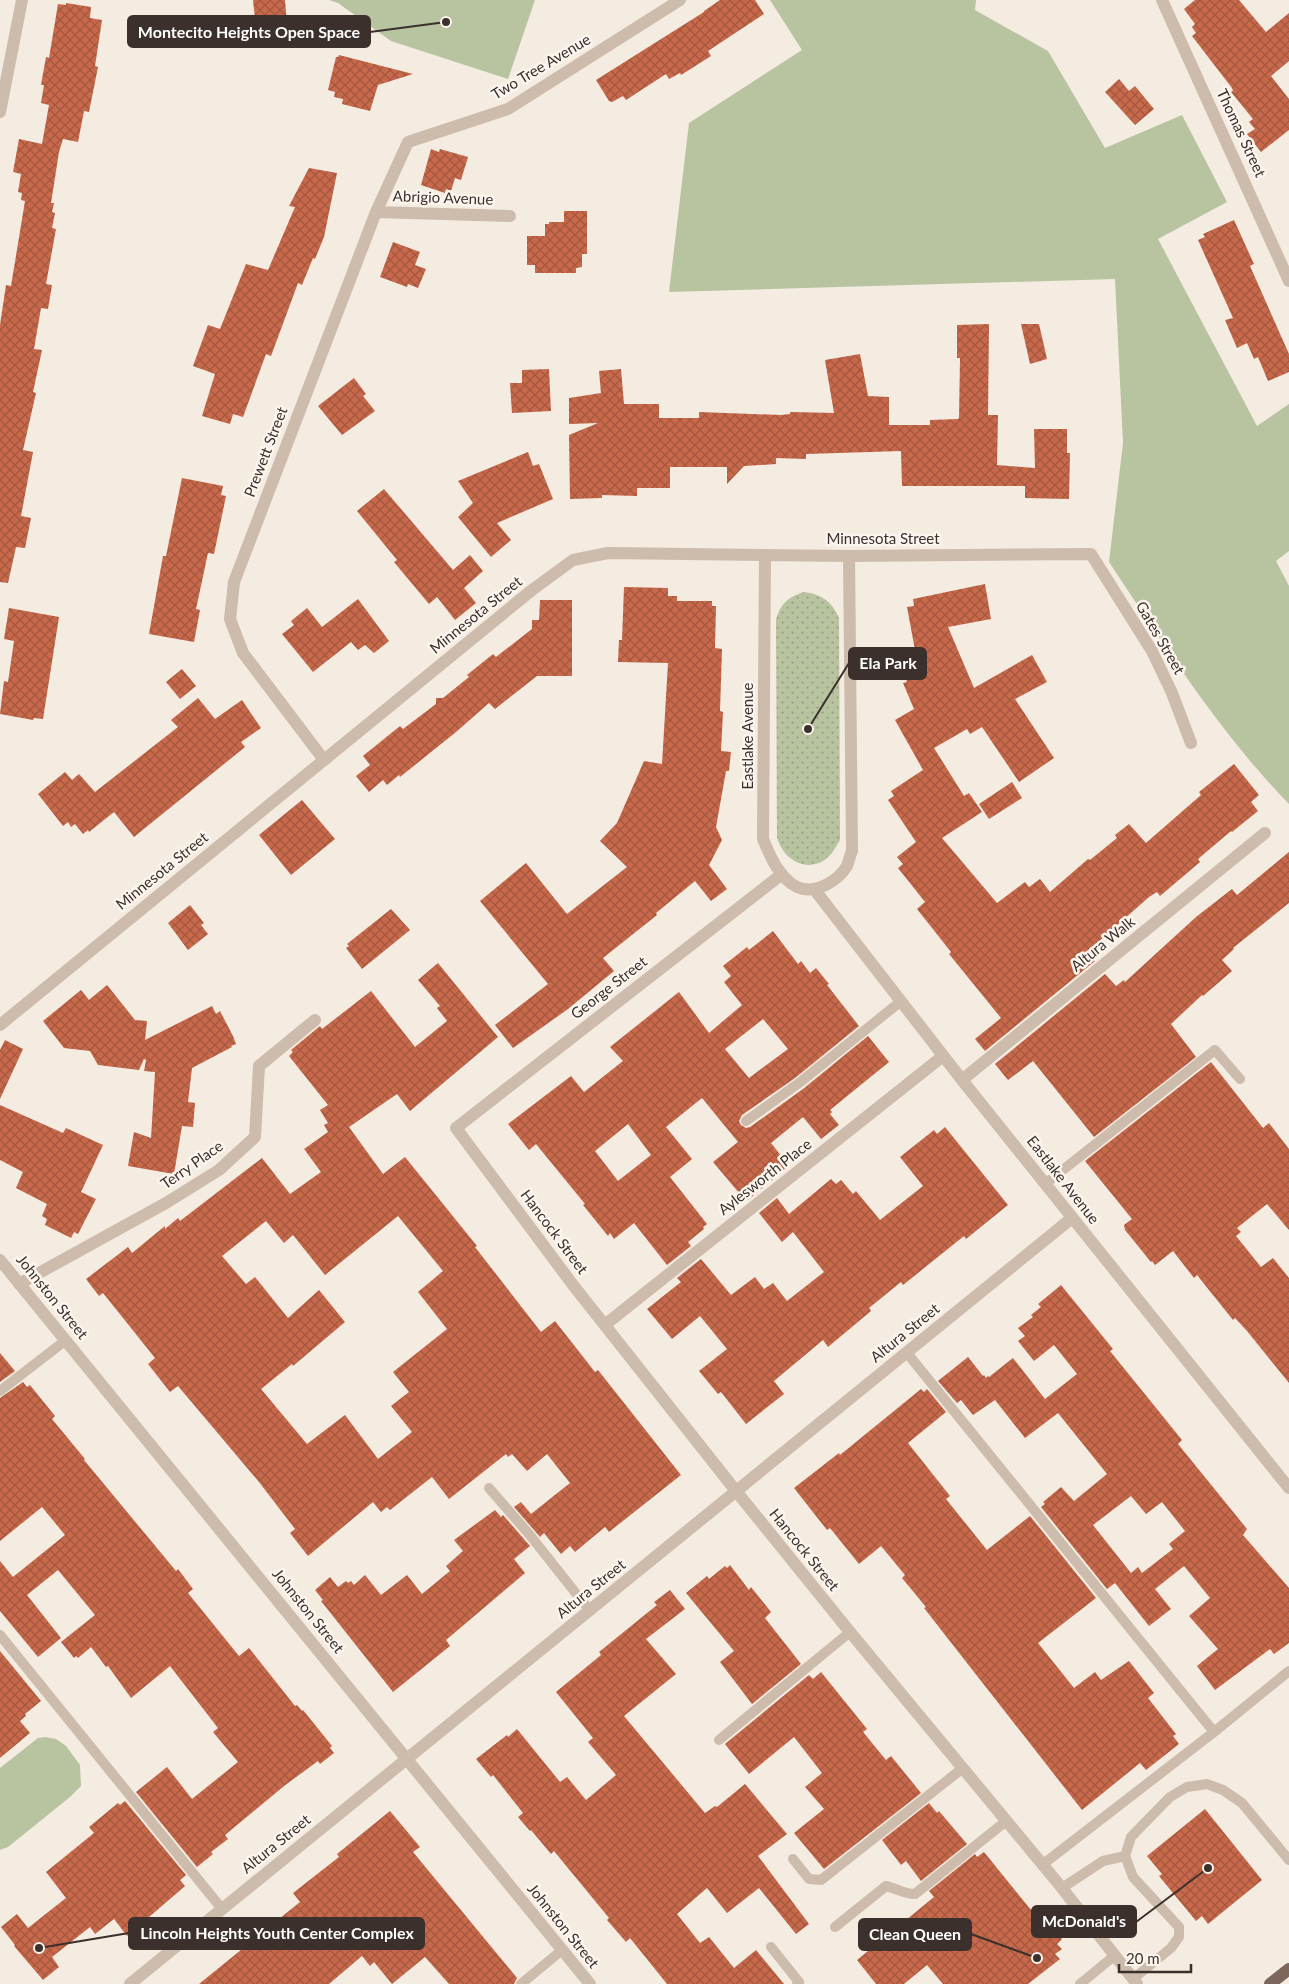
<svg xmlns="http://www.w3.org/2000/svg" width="1289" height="1984" viewBox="0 0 1289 1984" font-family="Lato,sans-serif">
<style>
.grass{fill:#b8c4a0}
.park{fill:url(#park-dots)}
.building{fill:url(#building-cross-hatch);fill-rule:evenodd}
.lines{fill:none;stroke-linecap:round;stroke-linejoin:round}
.lane{stroke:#cdbbac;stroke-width:10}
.street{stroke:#cdbbac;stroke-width:12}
.primary{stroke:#7d675c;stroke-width:12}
.labels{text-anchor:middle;stroke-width:5;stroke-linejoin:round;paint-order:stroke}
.street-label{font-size:15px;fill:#3b302b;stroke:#fbf5ee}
.leader{fill:none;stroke:#3b302b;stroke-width:2}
.callout-dot{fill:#3b302b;stroke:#fbf5ee;stroke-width:2}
.callout{fill:#3b302b;stroke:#3b302b;stroke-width:2}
.callout-label{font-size:16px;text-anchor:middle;font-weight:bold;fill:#fff}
</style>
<defs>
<pattern id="park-dots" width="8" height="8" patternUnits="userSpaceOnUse" patternTransform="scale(1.25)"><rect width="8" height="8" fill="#b8c4a0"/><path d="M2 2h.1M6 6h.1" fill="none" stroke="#97a083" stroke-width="1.8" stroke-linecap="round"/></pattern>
<pattern id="building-cross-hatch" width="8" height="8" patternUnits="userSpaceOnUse" patternTransform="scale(1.25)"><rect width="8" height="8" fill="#c8694b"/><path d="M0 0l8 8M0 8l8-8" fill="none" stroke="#a4573f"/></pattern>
</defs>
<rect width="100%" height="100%" fill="#f4ebe1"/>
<path class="grass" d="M329,0H535L508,79L391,41L338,3Z
M770,0H976L975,10L1048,51L1105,148L1182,115L1227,202L1158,239L1257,426L1289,404V551L1276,561L1289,586V804C1218,731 1165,646 1109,562L1123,443L1115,279L669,292L689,123L802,50Z
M45,1737L56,1739L66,1746L80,1765L81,1786L70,1797L8,1847L0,1850V1768L38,1738Z"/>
<path class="park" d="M804,592C822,594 832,602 839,618L840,840C836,847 832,854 826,859C805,874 782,858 777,837L776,620C780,604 788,597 804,592Z"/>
<path class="building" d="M253,0H285L287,24L256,28Z
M720,0H755L764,14L708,51L711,56L681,75L680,73L669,79L666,74L626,100L623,96L612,102L609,101L596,80L704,12V11Z
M1195,0H1239L1266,32L1289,13V61L1271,76L1289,99V130L1261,152L1247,134L1255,129L1249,122L1253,119L1231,92L1233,91L1232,88L1192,36L1196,33L1192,27L1195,24L1184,9Z
M66,3L91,7L90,18L102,20L95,66L98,67L89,112L84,111L78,142L63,139L59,152L51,203H54L52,212L55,213L52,228L56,229L46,284L52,285L48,309L41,308L34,349L42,350L33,392L36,393L23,450L33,452L21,516L31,518L25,548L16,547L8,583L0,582V325L6,285L11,286L25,201L21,200L22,193L18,192L21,174L13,172L19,139L42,144L49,105L41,103L44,85H41L46,57L49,58L58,4L66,5Z
M339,55L413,74L378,85L370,111L342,104L343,99L334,97L335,92L328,90L336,57H338Z
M1119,79L1129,91L1135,86L1154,109L1135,125L1105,92Z
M431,149L439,152L440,149L468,157L461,180L455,178L451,191L446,189L445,193L421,185Z
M309,168L337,173L324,237L315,259L313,258L302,285L298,283L271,356L266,354L243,417L233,414L230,424L202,416L215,374L193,366L208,325L220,329L246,264L268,270L295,207L289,206Z
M564,211H587V254H582V267L576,268V273H535V265H527V236H545V224H549V222H564Z
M1234,220L1254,264L1250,266L1289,354V372L1268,381L1258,357L1254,359L1247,343L1237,348L1225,320L1233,318L1198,240L1205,237L1203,234Z
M393,242L420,252L415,265L426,269L418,288L408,284L407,287L380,277Z
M989,324L988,415H998L997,465L1035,468L1034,429H1067V453H1070L1069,499L1025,498V486H902L901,451L806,454V459L776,458V464L744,466L727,484V467H670V488H637V496L602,495V498L570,499L569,435L598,423L569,424V398L601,393L599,371L621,369L624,404H659V418H699V412L781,415L790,414V412L834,413L825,360L860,354L868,396L889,397V425H930V420L958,419L959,418L960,358H957V325Z
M1021,324H1039L1047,359L1030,364Z
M549,369L551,411L512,413L510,383H522V370Z
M354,378L366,394L363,396L375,411L342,435L318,406Z
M528,452L533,466L539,464L553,499L497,523L511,540L491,557L458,517L473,503L458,481Z
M182,478L223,486L221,495L226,496L214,554L208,553L196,609L200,610L194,642L149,634L163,556H166Z
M384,489L453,570L470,555L483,571L464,588L476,603L455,620L437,597L429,604L394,562L397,560L357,511Z
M985,584L991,619L948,627L974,688L1032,655L1047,682L1015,699L1054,758L1019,782L982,727L970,734L967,729L934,748L964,796L969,793L982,812L942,838L997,903L1025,882L1029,887L1040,879L1050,892L1088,859L1090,860L1117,838L1115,835L1129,824L1146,843L1201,795L1199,792L1234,764L1259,795L1251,802L1258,811L1232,832L1231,831L1198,859L1200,862L1160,896L1157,892L1149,897L1089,950L1094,956L1092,958L1095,961L985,1051L975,1039L1001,1018L949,954L951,952L917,909L925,902L898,868L903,864L897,857L916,842L888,800L894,796L891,791L923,770L895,720L914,709L903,683L907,682L897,658L915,650L907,607L914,606L913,599Z
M624,587L668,588V596H677V601H712V606H716L715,648L722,649L720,711L723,712L721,751L731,752L729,771H726L716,827L722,840L709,865L727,889L711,901L695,881L656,913L657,915L603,958L614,971L568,1009L513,1048L495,1025L548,984L480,901L526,863L567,914L627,867L600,841L617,823L644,761L662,764L668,663L618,662L619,640H622Z
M358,599L389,641L374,653L365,645L358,650L351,642L313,672L282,634L294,625L291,621L307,608L322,627Z
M540,600H572V676H537L495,709L489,703L456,732L400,777L399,775L387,785L383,780L369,792L356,776L370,765L363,756L400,726L403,729L436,704V698H443L469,677L467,675L493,654L496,657L532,629V620H539Z
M9,608L59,617L43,719L34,718L33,720L0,714L4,681L8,682L14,641L4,639Z
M182,669L196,686L180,699L166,682Z
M198,698L215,719L242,700L261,728L241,742L245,747L134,837L114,812L89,832L88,830L83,834L75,824L71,827L68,822L63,826L38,794L65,772L72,780L79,774L95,792L178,727L171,720Z
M1012,782L1022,798L989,819L979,804Z
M302,800L335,839L291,875L259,835Z
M1289,852V903L1233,948L1234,949L1222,960L1232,971L1203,996L1202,995L1171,1024L1196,1057L1094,1137L1033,1061L1008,1080L995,1064L1105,974L1116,986L1124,980L1125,982L1196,917L1232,889L1237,895Z
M190,905L204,923L201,925L208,934L188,950L168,923Z
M391,909L410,930L362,969L346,948L349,946L347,944Z
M773,931L798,964L801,961L810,973L816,968L829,984L827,985L859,1026L795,1078L742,1115L739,1121L741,1125L746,1128L750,1127L803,1089L868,1036L889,1062L830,1110L832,1112L830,1114L839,1125L821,1139L803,1117L771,1143L786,1162L785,1164L787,1167L748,1200L742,1192L740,1194L713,1162L738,1142L702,1098L666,1127L692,1159L670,1177L707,1224L703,1227L704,1229L688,1242L691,1246L667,1265L634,1223L614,1239L610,1233L608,1236L583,1205L585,1204L536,1144L529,1150L508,1124L571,1076L584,1092L623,1061L610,1047L679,992L709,1033L742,1005L724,982L731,976L723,966L747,947L749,950ZM763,1019L788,1049L749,1078L725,1049ZM628,1124L651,1155L618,1181L595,1151Z
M438,963L498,1037L410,1111L397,1094L349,1127L383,1174L405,1157L477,1246L475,1247L541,1332L555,1321L595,1372L598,1370L681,1475L609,1532L605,1527L575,1552L570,1546L561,1554L544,1533L540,1537L514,1507L521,1502L531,1514L570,1483L547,1454L527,1471L512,1454L508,1457L506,1454L449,1499L432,1477L390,1510L387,1507L381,1512L373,1502L308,1556L290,1533L295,1529L259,1482L178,1386L170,1392L148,1364L155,1358L103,1293L99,1296L86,1279L128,1247L132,1253L165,1226V1229L178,1218L180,1221L262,1158L290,1194L321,1172L304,1149L328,1132L324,1125L328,1123L320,1110L328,1105L289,1056L293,1052L291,1050L320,1026L322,1029L371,991L415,1047L447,1021L437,1008L440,1006L418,980ZM398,1216L443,1271L418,1292L447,1329L393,1372L409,1392L391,1406L412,1432L378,1459L345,1415L307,1444L261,1389L292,1364L293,1366L345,1322L319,1290L288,1318L255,1277L246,1284L222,1256L266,1221L284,1243L293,1235L325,1275Z
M107,985L135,1020L147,1021L145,1040L212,1006L216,1014L220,1011L233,1036L236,1044L231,1046L232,1047L192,1068L188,1102L195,1103L193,1127L182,1126L174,1174L128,1166L134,1132L151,1138L155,1072L144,1071L146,1060L144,1059L139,1070L98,1065L90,1051L64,1048L43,1021L81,990L89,1000Z
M5,1040L23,1049L0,1099V1050Z
M1211,1062L1263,1128L1269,1123L1289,1149V1230L1267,1204L1237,1228L1241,1232L1236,1236L1261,1267L1273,1258L1289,1278V1383L1247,1331L1235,1318L1233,1320L1197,1275L1194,1278L1173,1251L1155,1265L1152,1261L1151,1262L1125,1230L1124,1225L1132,1219L1085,1161Z
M0,1105L63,1133L66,1128L103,1145L81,1192L96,1199L78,1234L74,1232L71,1238L45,1225L47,1219L42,1216L47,1204L16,1188L23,1172L0,1160Z
M945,1127L1008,1205L966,1239L964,1236L903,1285L901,1282L869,1308L871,1311L828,1347L823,1340L774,1381L784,1394L746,1424L721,1392L718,1394L699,1371L727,1349L700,1316L672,1339L647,1309L681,1282L677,1278L701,1259L731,1295L755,1277L764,1289L773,1283L787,1301L824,1272L793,1232L782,1242L759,1213L777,1198L789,1214L831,1179L836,1184L841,1180L853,1194L856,1191L880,1220L923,1186L900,1157L934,1130L937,1134Z
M1061,1285L1113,1349L1110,1351L1182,1440L1178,1444L1247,1529L1243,1535L1289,1588V1643L1274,1654L1270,1649L1215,1690L1197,1666L1218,1649L1189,1616L1210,1598L1184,1566L1155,1589L1171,1609L1149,1626L1115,1583L1107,1589L1041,1507L1045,1504L1043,1502L1061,1487L1074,1501L1107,1474L1058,1413L1025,1438L995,1400L973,1415L961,1400L957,1403L938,1381L968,1357L983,1376L984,1375L986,1378L988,1376L989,1377L1013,1358L1045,1399L1077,1374L1054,1345L1034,1361L1018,1341L1025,1336L1018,1328L1033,1317L1031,1315L1041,1307L1038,1304ZM1131,1496L1146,1514L1162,1502L1185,1531L1169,1544L1173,1549L1142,1573L1138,1567L1131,1573L1093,1525Z
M0,1353L15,1371L0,1382Z
M23,1382L27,1387L30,1385L55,1416L52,1419L85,1459L84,1460L176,1571L178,1569L193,1589L188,1593L239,1656L249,1648L295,1706L297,1705L302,1711L303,1710L332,1746L330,1748L334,1753L320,1764L318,1761L284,1786L225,1835L228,1839L211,1852L213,1854L197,1867L136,1792L167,1767L192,1799L238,1762L213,1732L218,1728L170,1666L131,1698L108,1666L106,1667L91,1647L78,1658L76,1656L74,1658L61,1642L95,1615L58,1570L27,1595L61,1638L38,1657L0,1611V1561L13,1577L65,1535L42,1507L0,1541V1398Z
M921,1389L924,1392L927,1389L946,1412L908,1443L950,1496L946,1499L987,1550L1030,1516L1096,1598L1038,1643L1074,1688L1095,1672L1101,1680L1129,1661L1154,1693L1148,1698L1176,1734L1173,1736L1179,1744L1146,1770L1140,1763L1082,1810L924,1608L926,1607L902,1578L905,1575L881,1546L859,1564L830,1528L827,1530L794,1488L839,1453L840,1455Z
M495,1510L501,1517L503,1515L530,1546L514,1559L525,1573L446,1640L450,1646L393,1692L321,1601L323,1600L315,1590L330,1577L338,1587L346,1581L348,1583L351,1581L354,1585L365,1575L381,1595L407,1575L422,1594L450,1571L446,1566L463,1551L454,1540Z
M730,1565L749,1590L751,1587L771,1612L765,1618L801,1664L752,1704L720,1662L734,1651L686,1593L707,1576L709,1579L725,1566L727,1568Z
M670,1590L685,1609L646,1639L676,1674L624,1716L705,1813L715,1806L717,1807L745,1784L787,1834L758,1856L809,1924L796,1934L759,1888L727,1913L707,1888L677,1914L700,1943L709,1937L734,1968L756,1950L784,1984H667L630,1938L626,1942L607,1920L609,1918L554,1851L551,1854L531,1830L530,1831L518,1817L523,1813L493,1775L491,1777L476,1759L507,1735L508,1737L517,1729L560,1782L567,1777L586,1800L616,1775L588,1742L593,1738L556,1692L601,1655L599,1652L657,1605L654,1602Z
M0,1651L41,1701L25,1714L26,1716L20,1721L30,1733L0,1758Z
M821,1672L867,1729L863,1732L886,1760L891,1756L921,1793L824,1869L794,1833L824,1809L805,1787L822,1773L794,1737L749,1774L725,1744L809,1675L813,1679Z
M125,1801L186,1875L180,1880L185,1886L127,1936L114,1919L95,1934L90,1927L52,1957L59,1967L43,1980L14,1946L15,1945L1,1927L17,1914L28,1928L66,1898L46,1872L94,1833L89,1827L118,1803L120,1805Z
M929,1803L937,1813L939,1811L967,1844L921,1881L906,1861L901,1865L882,1840Z
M1205,1809L1262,1880L1208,1924L1202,1916L1196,1921L1159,1876L1162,1874L1147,1856Z
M390,1811L420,1847L413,1852L517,1978L514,1984H449L425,1957L392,1984L374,1962L370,1966L362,1956L329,1984H199L300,1902L293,1893L339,1857L337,1854Z
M984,1852L1040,1921L1044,1918L1062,1939L1057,1944L1062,1949L1055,1954L1060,1959L1028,1984H943L927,1965L904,1984H876L857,1960L934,1897L929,1891L975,1854L977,1857Z"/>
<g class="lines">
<path class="lane" d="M746,1121L799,1083L900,1002
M1045,1184L1215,1050L1240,1079
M907,1353L1214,1732
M0,1391L66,1340
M489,1488L529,1534L590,1611
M0,1635L222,1909
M719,1740L850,1632
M793,1859L809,1879L821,1880L963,1768
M1042,1865L1214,1732L1289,1671
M1062,1888L1103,1861L1125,1856
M835,1927L886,1886C896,1888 903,1894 915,1894L1005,1822
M771,1947L799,1982L797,1984
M1133,1979L1171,1948L1179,1937V1927L1133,1877L1125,1856L1131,1837L1170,1797L1187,1787L1207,1784L1223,1790L1242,1803L1289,1860
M521,1984L562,1950
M1080,1984L1114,1956"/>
<path class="street" d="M1162,0L1289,281
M0,112L22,0
M376,212L510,216
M765,555L763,839C770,856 779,878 797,887C815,895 838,881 847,866C849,861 850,855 852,851L849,556
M324,760L243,653L230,619L234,582L376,212L408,142L508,109L680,0
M782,874L456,1128L573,1285L736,1491L850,1632L1062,1888L1137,1984
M814,889L962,1080L1289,1488
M0,1025L532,590L573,560L608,553L849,556L1091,554L1152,651L1172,693L1191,743
M962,1080L1265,833
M0,1260L590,1984
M19,1284L166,1203L219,1170L255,1137L259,1066L315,1020
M606,1324L943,1056
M130,1984L1072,1218"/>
<path class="primary" d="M1270,1984L1289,1969"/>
</g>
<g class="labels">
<g class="street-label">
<text transform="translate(541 67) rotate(-31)" y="5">Two Tree Avenue</text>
<text transform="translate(1241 133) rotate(65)" y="5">Thomas Street</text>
<text transform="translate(443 198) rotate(2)" y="5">Abrigio Avenue</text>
<text transform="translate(266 452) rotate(-69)" y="5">Prewett Street</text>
<text x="883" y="544">Minnesota Street</text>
<text transform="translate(476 615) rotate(-39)" y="5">Minnesota Street</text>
<text transform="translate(1160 638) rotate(60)" y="5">Gates Street</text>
<text transform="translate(748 736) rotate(-90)" y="5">Eastlake Avenue</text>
<text transform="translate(162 871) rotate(-39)" y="5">Minnesota Street</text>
<text transform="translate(1103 944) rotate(-39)" y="5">Altura Walk</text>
<text transform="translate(609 988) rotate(-38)" y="5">George Street</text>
<text transform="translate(192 1165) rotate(-35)" y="5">Terry Place</text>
<text transform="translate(765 1177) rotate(-38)" y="5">Aylesworth Place</text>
<text transform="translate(1063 1180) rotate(52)" y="5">Eastlake Avenue</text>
<text transform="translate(554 1232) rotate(53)" y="5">Hancock Street</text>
<text transform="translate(52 1297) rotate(51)" y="5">Johnston Street</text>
<text transform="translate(905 1333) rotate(-39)" y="5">Altura Street</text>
<text transform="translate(804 1550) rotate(51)" y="5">Hancock Street</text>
<text transform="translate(591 1589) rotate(-39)" y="5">Altura Street</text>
<text transform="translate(308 1611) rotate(51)" y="5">Johnston Street</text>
<text transform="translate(276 1844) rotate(-39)" y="5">Altura Street</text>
<text transform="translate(563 1926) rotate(51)" y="5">Johnston Street</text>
</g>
</g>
<path class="leader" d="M446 22L370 32M808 729L849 663M1208 1868L1136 1922M39 1948L129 1933M1037 1958L971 1934"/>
<g class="callout-dot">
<circle cx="446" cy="22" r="5"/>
<circle cx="808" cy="729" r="5"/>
<circle cx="1208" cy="1868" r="5"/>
<circle cx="39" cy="1948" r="5"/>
<circle cx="1037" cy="1958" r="5"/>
</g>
<g class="callout">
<rect x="128" y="16" width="242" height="31" rx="5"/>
<rect x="849" y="648" width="77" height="31" rx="5"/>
<rect x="1032" y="1906" width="104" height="31" rx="5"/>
<rect x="129" y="1918" width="295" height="31" rx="5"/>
<rect x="859" y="1919" width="112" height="31" rx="5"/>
</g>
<g class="callout-label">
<text x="249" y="38">Montecito Heights Open Space</text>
<text x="888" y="669">Ela Park</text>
<text x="1084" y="1927">McDonald's</text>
<text x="277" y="1939">Lincoln Heights Youth Center Complex</text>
<text x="915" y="1940">Clean Queen</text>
</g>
<path d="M1119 1964v8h72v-8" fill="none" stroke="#3b302b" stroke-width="2.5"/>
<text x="1126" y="1964" font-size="15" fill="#3b302b" stroke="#fbf5ee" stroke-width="4" paint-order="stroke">20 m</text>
</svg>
